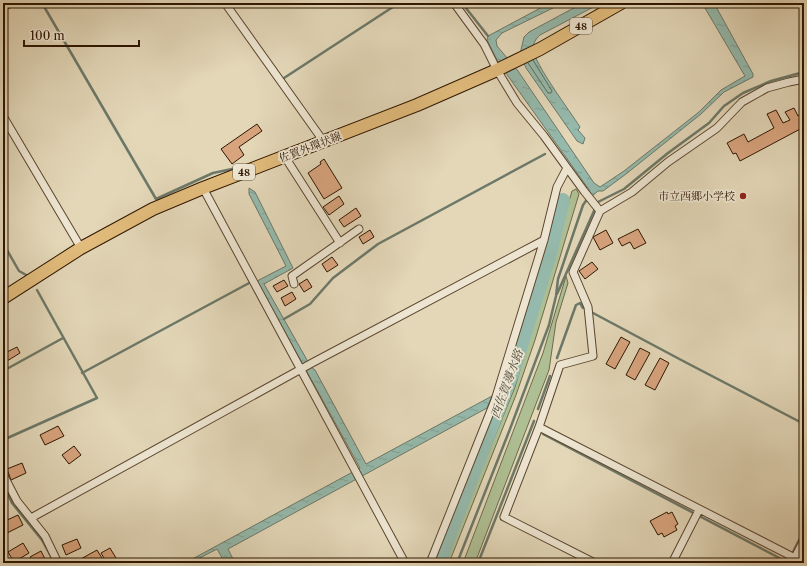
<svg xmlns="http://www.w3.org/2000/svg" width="807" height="566" viewBox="0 0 807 566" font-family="'Libre Caslon Text','Noto Serif JP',serif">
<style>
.grass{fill:#aebf93;stroke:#6e6a4a}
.water{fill:url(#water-ripples);stroke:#6c7868}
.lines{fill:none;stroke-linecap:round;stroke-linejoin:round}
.shore{stroke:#626857;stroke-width:1}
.stream{stroke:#6c7868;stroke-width:2.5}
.river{stroke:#95baad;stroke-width:14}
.building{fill:#d8a47e;stroke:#2e1601}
.minor-casing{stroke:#5b462f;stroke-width:9}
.primary-casing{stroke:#2e1601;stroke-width:14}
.minor{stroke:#ede5d1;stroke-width:7}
.primary{stroke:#e2bc7c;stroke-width:12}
.rail{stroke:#2e1601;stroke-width:2.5;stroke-dasharray:7 7;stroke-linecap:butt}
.poi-dot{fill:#8f2418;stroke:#ede5d1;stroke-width:1.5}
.labels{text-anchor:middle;stroke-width:3.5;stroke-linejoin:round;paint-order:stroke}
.shield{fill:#ede5d1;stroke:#67543f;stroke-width:1}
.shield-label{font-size:10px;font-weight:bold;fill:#2e1601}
.street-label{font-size:11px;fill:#2e1601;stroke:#ede5d1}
.poi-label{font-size:11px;fill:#2e1601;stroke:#ede5d1;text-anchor:end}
.water-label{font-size:12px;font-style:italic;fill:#524f3d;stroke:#ede5d1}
</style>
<defs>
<pattern id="water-ripples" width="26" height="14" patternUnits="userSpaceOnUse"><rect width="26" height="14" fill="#95baad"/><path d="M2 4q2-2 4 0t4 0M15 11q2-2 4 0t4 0" fill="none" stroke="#819f93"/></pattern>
</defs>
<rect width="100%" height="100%" fill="#e3d7b8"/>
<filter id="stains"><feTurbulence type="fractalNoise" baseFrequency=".005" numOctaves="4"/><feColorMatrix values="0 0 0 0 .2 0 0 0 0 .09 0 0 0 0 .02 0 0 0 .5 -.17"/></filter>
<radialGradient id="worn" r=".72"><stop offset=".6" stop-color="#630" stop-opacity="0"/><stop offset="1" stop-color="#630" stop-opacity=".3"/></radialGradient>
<path class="grass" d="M576,189L579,194L535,340L516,395L449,563H443L515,387L572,191Z
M566,276L568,283L556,322L549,370L475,563H463L543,353Z"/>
<path class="water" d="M546,3H554L553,8L502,33L496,40L497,46L518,71L594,183L600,187L624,171L699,112L721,90L745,76L702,3H714L753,74V77L724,92L701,114L626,174L603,191H598L591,197L588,193L590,191L498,62L487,40L488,36L546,5Z
M583,3H601L540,35C536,39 533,43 533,49C535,65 570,111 580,127L578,130L585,138L583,144L577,141L526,68L520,54L524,37L529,32Z
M249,188L255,192L293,268L264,284L311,367L315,370L366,464L492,396L487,408L228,549L235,563H225L217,549L190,563H185L360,468L257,281L286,266L249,194Z"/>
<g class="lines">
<path class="shore" d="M528,63L548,93H551L552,91L533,60"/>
<path class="stream" d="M42,3L156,199L213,173L237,168
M462,3L488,36
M284,78L399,3
M3,243L19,271L28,276
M557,294L598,202L624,189L668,153L709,123L724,106L743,93L771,81L804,72
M593,313L685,362L804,424
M284,319L310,304L333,278L378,244L545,154
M557,358L576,305L580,303L583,308
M3,371L63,338
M82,373L251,282
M538,409L550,376
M543,434L787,562V563
M3,440L97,398L37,290
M3,483L12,503L42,540L53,560
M793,552L804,530
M457,563L510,429L549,325L556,296L558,279L583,205L588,198
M478,563L534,421"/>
<path class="river" d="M439,563L512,374L550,254L563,200"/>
</g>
<path class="building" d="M794,108L798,116L804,112V127L740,161L736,153L733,154L727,143L744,134L748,142L774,128L767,114L776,110L783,123L790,120L785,112Z
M257,124L262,131L239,147L244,155L232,164L221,149Z
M324,159L342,188L324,199L308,173L321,164L320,162Z
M339,196L344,204L329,215L323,207Z
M356,208L361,216L344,227L339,220Z
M638,229L646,243L634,249L630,242L622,246L618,239Z
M370,230L374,237L363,244L359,237Z
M606,230L613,243L600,250L593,237Z
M332,257L338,265L327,272L322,264Z
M592,262L598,269L585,279L579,271Z
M307,279L312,287L304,292L299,284Z
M284,280L288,286L277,292L273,286Z
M292,292L296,299L285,306L281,298Z
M621,337L630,342L615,369L606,364Z
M17,347L20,353L7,361L3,354Z
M640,348L650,353L635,380L626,375Z
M660,358L669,363L655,390L645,385Z
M58,426L64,436L45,445L40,435Z
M74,446L81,455L69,464L62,455Z
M22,463L26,473L11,480L7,469Z
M667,512L668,514L672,512L678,524L675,526L677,530L664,537L662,533L658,535L650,521Z
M18,515L23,525L3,535V522Z
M77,539L81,548L66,555L62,545Z
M23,543L29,553L14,562L8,552Z
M110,548L119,563H107L101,553Z
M97,550L105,563H81L79,560Z
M41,551L47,563H33L30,557Z"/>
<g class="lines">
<defs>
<path id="minor" d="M225,3L324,142
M454,3L484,44L497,70L517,103L544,136L584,191L600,211
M3,7L11,3
M3,116L81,248
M285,157L340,243
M203,188L405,563
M294,284L292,276L359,229
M539,427L795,558
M3,474L17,501L45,536L58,563
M31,518L312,363L544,240
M430,563L495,400L544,240L557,187L567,168
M595,563L504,517L539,427L560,365L593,356L588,307L573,272L600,211L632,192L668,162L717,128L742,102L767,88L789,82L804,79
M672,563L699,510
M792,563L804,540"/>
<path id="primary" d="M3,298L81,248L153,209L203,188L417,105L497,70L540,49L621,3"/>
</defs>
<use href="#minor" class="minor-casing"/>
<use href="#primary" class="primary-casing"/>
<use href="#minor" class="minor"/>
<use href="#primary" class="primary"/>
<path class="rail" d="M802,563L804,559"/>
</g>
<circle class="poi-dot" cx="743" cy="196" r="4"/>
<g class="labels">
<g class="shield">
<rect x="570" y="18" width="22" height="16" rx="3"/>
<rect x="233" y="164" width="22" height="16" rx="3"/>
</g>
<g class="shield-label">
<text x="581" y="30">48</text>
<text x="244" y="176">48</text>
</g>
<g class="street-label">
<text transform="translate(310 147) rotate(-21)" y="4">佐賀外環状線</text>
</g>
<g class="poi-label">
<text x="735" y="200">市立西郷小学校</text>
</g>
<g class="water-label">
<text transform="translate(507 384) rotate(-70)" y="4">西佐賀導水路</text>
</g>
</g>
<rect width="807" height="566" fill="none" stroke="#e3d7b8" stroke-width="16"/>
<rect x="4" y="4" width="799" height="558" fill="none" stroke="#2e1601" stroke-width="2"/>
<rect x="8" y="8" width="791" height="550" fill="none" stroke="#2e1601"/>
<path d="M24 40v6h115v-6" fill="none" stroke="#2e1601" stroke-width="2"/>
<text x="30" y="40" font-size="12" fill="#2e1601" stroke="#ede5d1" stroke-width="3" paint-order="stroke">100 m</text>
<rect width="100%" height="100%" filter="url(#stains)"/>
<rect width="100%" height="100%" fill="url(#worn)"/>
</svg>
